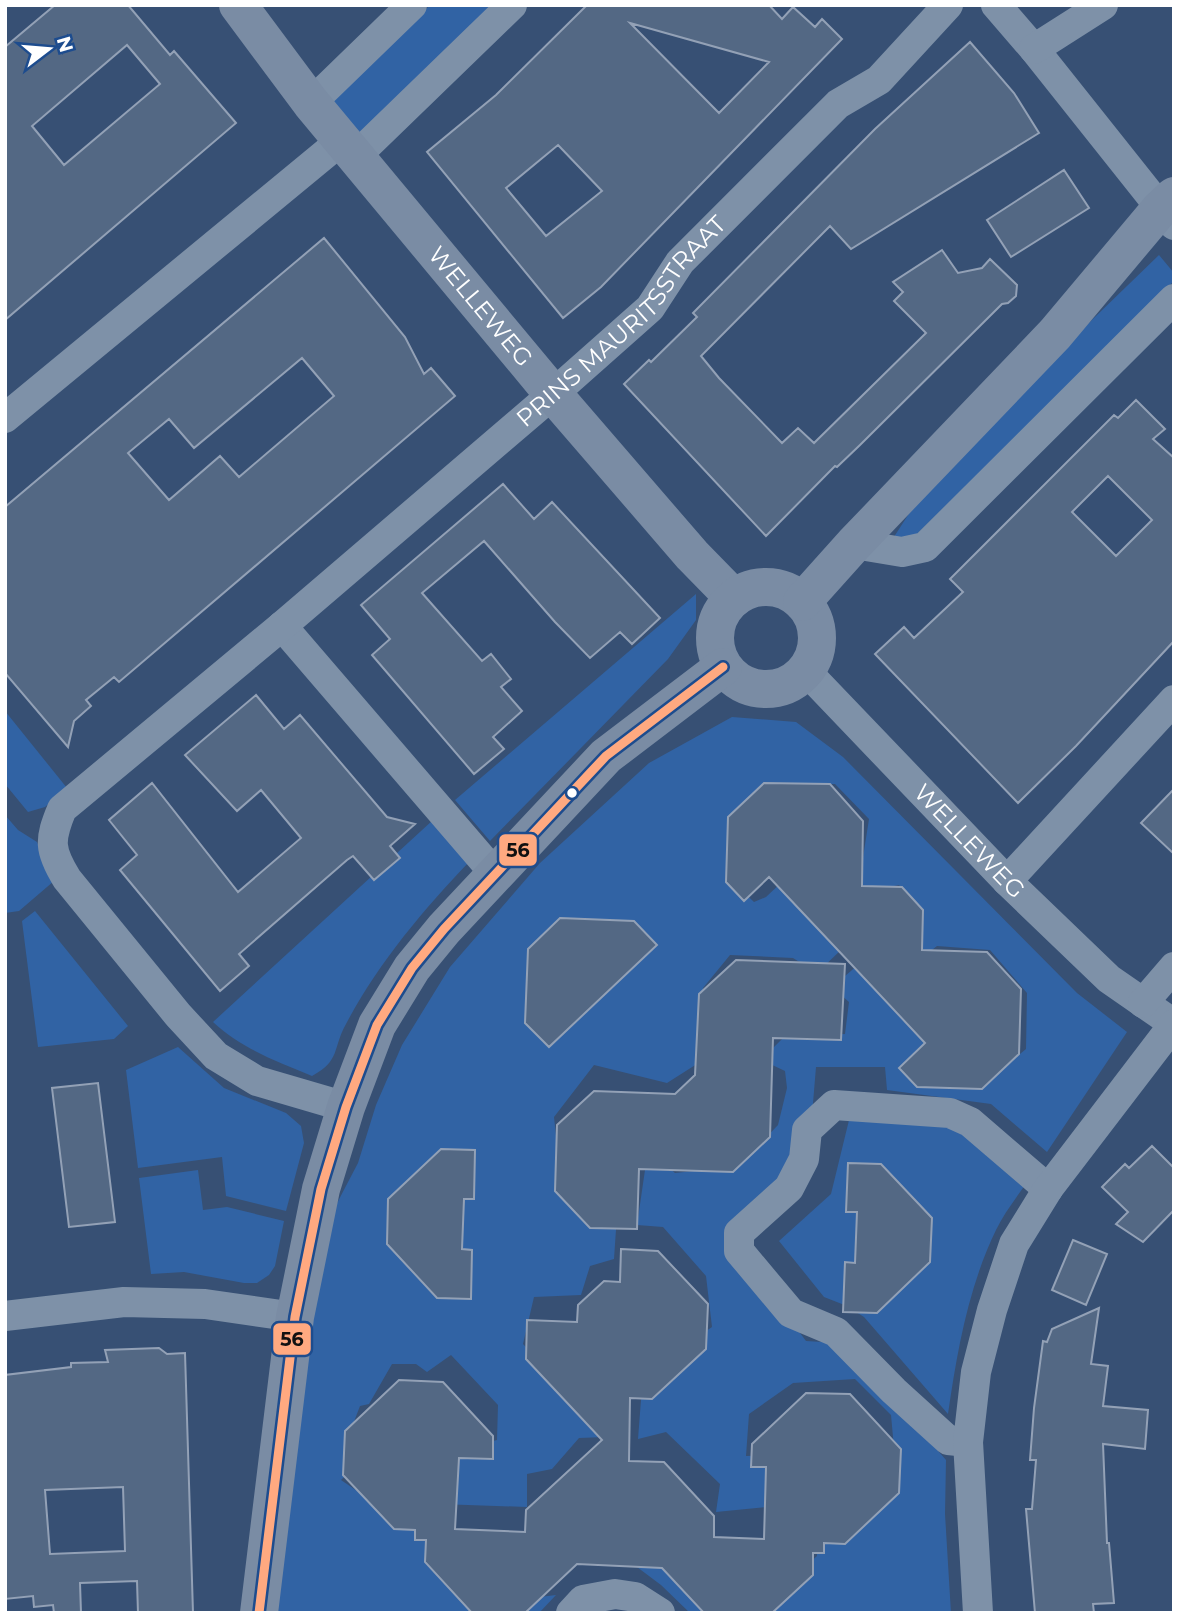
<svg xmlns="http://www.w3.org/2000/svg" width="1179" height="1618" viewBox="0 0 1179 1618" font-family="Montserrat,sans-serif">
<style>
.green{fill:#3163a4}
.building{fill:#536884;stroke:#93a1b6;stroke-width:2;fill-rule:evenodd}
.lines{fill:none;stroke-linecap:round;stroke-linejoin:round}
.street{stroke:#7e91a8;stroke-width:30}
.secondary{stroke:#7a8ca4;stroke-width:38}
.bus-1-casing{stroke:#1d4c8e;stroke-width:14}
.bus-1{stroke:#ffa980;stroke-width:9}
.bus-dot{fill:#fff;stroke:#1d4c8e;stroke-width:2.5}
.labels{text-anchor:middle;stroke-width:6;stroke-linejoin:round;paint-order:stroke}
.street-label{font-size:24px;fill:#fff;stroke:#1d4c8e}
.line-badge{stroke:#1d4c8e;stroke-width:2.5}
.pale-badge-label{font-size:19px;text-anchor:middle;font-weight:bold;fill:#111}
</style>
<rect width="100%" height="100%" fill="#375074"/>
<path class="green" d="M430,5H506L364,145L330,104Z
M1159,255L1174,273V281L911,540H892L937,470Z
M696,594V620L668,659L490,841L455,800Z
M5,711L67,788L45,807L28,812L5,784Z
M732,717L796,722L843,757L1077,993L1127,1032L1047,1152L991,1104L887,1090L885,1067H816L808,1163L728,1237L806,1341L839,1343L856,1356L946,1460L945,1514L951,1613H690L661,1585L633,1564L637,1536L770,1599L817,1556L816,1515L896,1470L891,1415L855,1379L793,1383L749,1414L746,1456L785,1455L786,1505L716,1512L720,1484L666,1432L638,1439L643,1374L712,1327L706,1276L663,1227L637,1225L645,1170L658,1158L675,1173L739,1166L778,1125L787,1088L785,1071L768,1063L769,1052L783,1038L845,1034L849,1002L832,987L858,965L921,1039L932,1033L983,1084L1026,1049L1027,993L990,950L937,946L919,960L920,909L899,885L870,891L859,883L869,819L835,784L777,785L734,883L754,902L766,897L784,880L843,948L817,973L793,958L730,955L703,988L700,1062L667,1083L594,1065L554,1117L561,1183L617,1215L614,1259L590,1266L581,1295L534,1297L523,1344L578,1401L605,1437L579,1438L552,1469L527,1474V1507L439,1504L435,1464L461,1458V1449L497,1440L498,1405L451,1355L427,1372L416,1364H392L369,1404L360,1406L350,1432L357,1464L341,1480L397,1518L425,1514L501,1602L556,1595L539,1613H276L324,1228L358,1163L376,1105L402,1045L450,967L540,863L649,763Z
M5,815L18,830L37,842L54,881L19,911L5,913Z
M433,820L469,862C423,910 377,965 346,1024C332,1049 341,1060 312,1076C276,1061 242,1049 213,1022Z
M35,911L128,1026L114,1039L38,1047L22,921Z
M178,1047L224,1088L286,1113L301,1126L304,1143L286,1211L226,1196L222,1157L138,1168L126,1070Z
M850,1116L962,1126L1032,1175C1020,1193 1005,1211 996,1230C968,1288 957,1352 948,1414L864,1317L847,1306L824,1297L779,1241L831,1194Z
M198,1170L203,1210L227,1207L284,1221L275,1266L269,1275L257,1283H244L184,1272L151,1274L139,1178Z"/>
<path class="building" d="M55,5H128L170,55L174,51L236,123L5,320V47ZM127,45L160,84L64,165L32,126Z
M587,5H769L782,19L793,7L815,27L822,19L842,39L601,287L563,318L427,152L496,95ZM630,23L769,62L719,113ZM558,145L602,191L546,236L506,188Z
M970,42L1014,93L1039,133L851,249L830,226L701,356L719,378L782,443L798,428L814,443L926,333L894,301L903,292L893,282L942,250L958,273L982,268L990,259L1017,285L1016,296L1008,303L1002,304L860,445L837,467L835,466L766,536L624,384L649,360L651,362L697,317L693,313L875,129Z
M1064,170L1089,208L1011,257L987,220Z
M324,238L405,337L424,374L431,368L455,396L119,682L114,677L86,700L91,706L74,721L68,747L5,673V507ZM302,358L334,396L239,477L220,456L169,500L128,453L169,419L194,448Z
M1136,400L1165,429L1153,439L1174,458V641L1076,746L1018,803L875,654L904,627L914,638L963,592L950,579L1114,415L1118,418ZM1108,476L1152,520L1116,556L1072,512Z
M503,484L534,519L552,502L660,618L632,644L620,632L590,658L555,622L484,541L422,593L482,661L491,654L511,679L501,687L522,711L493,737L504,749L474,774L372,655L390,639L361,605Z
M256,695L284,729L300,715L387,817L415,824L390,846L400,858L374,880L353,856L347,860L239,954L249,966L220,991L120,870L137,855L109,820L152,783L238,892L301,838L261,790L237,811L185,755Z
M764,783L830,784L863,821L862,886L902,887L923,910L922,950L987,952L1021,989L1019,1054L982,1089L917,1087L899,1068L925,1043L851,964L769,877L744,901L726,882L728,817Z
M1174,789V854L1141,823Z
M560,918L634,921L657,945L549,1047L525,1023L528,949Z
M736,960L845,964L841,1040L773,1038L770,1137L733,1172L639,1169L637,1229L590,1228L555,1191L557,1125L594,1091L675,1094L695,1075L699,994Z
M98,1083L115,1222L69,1227L52,1088Z
M1152,1146L1174,1168V1210L1143,1242L1116,1224L1128,1212L1102,1187L1125,1164L1129,1168Z
M441,1149L475,1150L474,1199H464L462,1249L472,1250L471,1299L437,1298L387,1244L388,1199Z
M848,1163L881,1164L932,1218L930,1262L877,1313L843,1312L845,1262L855,1263L857,1212H846Z
M1073,1240L1107,1254L1086,1305L1052,1290Z
M621,1249L658,1251L708,1304L706,1349L652,1399L630,1398L629,1461L664,1462L714,1516V1537L764,1539L766,1467H751L752,1444L806,1393L850,1394L901,1449L899,1493L845,1544L824,1543V1553H813V1575L772,1613H704L662,1568L577,1564L525,1613H472L425,1562L426,1540H415V1530L394,1529L343,1475L345,1431L399,1380L443,1382L493,1436V1459L459,1458L455,1529L525,1532L526,1510L602,1440L526,1359L527,1320L577,1322L578,1305L604,1281L620,1282Z
M1099,1308L1091,1364L1108,1366L1103,1406L1148,1410L1145,1449L1103,1444L1107,1543H1109L1114,1603L1093,1604L1094,1613H1035L1026,1509H1032L1036,1460H1030L1034,1408L1043,1341L1047,1342L1052,1329Z
M159,1348L167,1354L185,1353L193,1613H138L137,1581L80,1583L81,1613H54L53,1605L34,1607L33,1596L5,1599V1375L71,1367V1363L108,1362L105,1350ZM123,1487L125,1551L50,1554L45,1490Z"/>
<g class="lines">
<g class="street">
<path d="M996,5L1034,49L1174,225"/>
<path d="M1034,49L1103,5"/>
<path d="M311,103L412,5"/>
<path d="M355,157L512,5"/>
<path d="M5,418L342,140"/>
<path d="M854,544L902,552L925,547L1174,299"/>
<path d="M282,626L496,875"/>
<path id="s1" d="M806,671L1007,881L1109,979L1174,1024"/>
<path d="M1007,881L1174,700"/>
<path d="M1143,1003L1174,967"/>
<path id="s2" d="M346,1107L257,1081L216,1056L178,1015L67,879C49,850 49,840 62,809L282,626L553,394L650,308L680,262L838,104L879,80L948,5"/>
<path d="M5,1316L124,1302L205,1304L295,1317"/>
<path d="M968,1442L948,1440L894,1391L836,1332L791,1313L739,1251V1233L789,1188L804,1159L807,1130L834,1105L950,1113L970,1122L1048,1189"/>
<path d="M571,1613L583,1600L615,1594L635,1597L660,1613"/>
<path d="M978,1613L968,1442L976,1372L992,1310L1014,1244L1048,1189L1174,1024"/>
</g>
<g class="secondary">
<path id="s3" d="M238,5L311,103L553,394L692,555L734,598"/>
<circle cx="766" cy="638" r="51"/>
<path d="M802,602L854,544L1055,334L1160,209L1174,196"/>
<path d="M259,1613L295,1317L321,1189L346,1107L377,1025L412,968L444,929L606,756L723,667"/>
</g>
<defs>
<path id="bus-1" d="M259,1613L295,1317L321,1189L346,1107L377,1025L412,968L444,929L606,756L723,667"/>
</defs>
<use href="#bus-1" class="bus-1-casing"/>
<use href="#bus-1" class="bus-1"/>
</g>
<circle class="bus-dot" cx="572" cy="793" r="6"/>
<g class="labels">
<g class="street-label">
<text dy="8" stroke="none"><textPath href="#s3" startOffset="387">WELLEWEG</textPath></text>
<text dy="8" stroke="none"><textPath href="#s2" startOffset="1190">PRINS MAURITSSTRAAT</textPath></text>
<text dy="8" stroke="none"><textPath href="#s1" startOffset="236">WELLEWEG</textPath></text>
</g>
</g>
<g class="line-badge">
<rect x="498" y="833" width="40" height="34" rx="7" fill="#ffa980"/>
<rect x="272" y="1322" width="40" height="34" rx="7" fill="#ffa980"/>
</g>
<g class="pale-badge-label">
<text x="518" y="857">56</text>
<text x="292" y="1346">56</text>
</g>
<rect width="1179" height="1618" fill="none" stroke="#ffffff" stroke-width="14"/>
<g transform="translate(49 49) rotate(74)" stroke="#1d4c8e" stroke-width="5" paint-order="stroke">
<path d="M0-5L12 26L0 18L-12 26Z" fill="#ffffff"/>
<text y="-10" font-size="19" font-weight="bold" text-anchor="middle" fill="#ffffff">N</text>
</g>
</svg>
